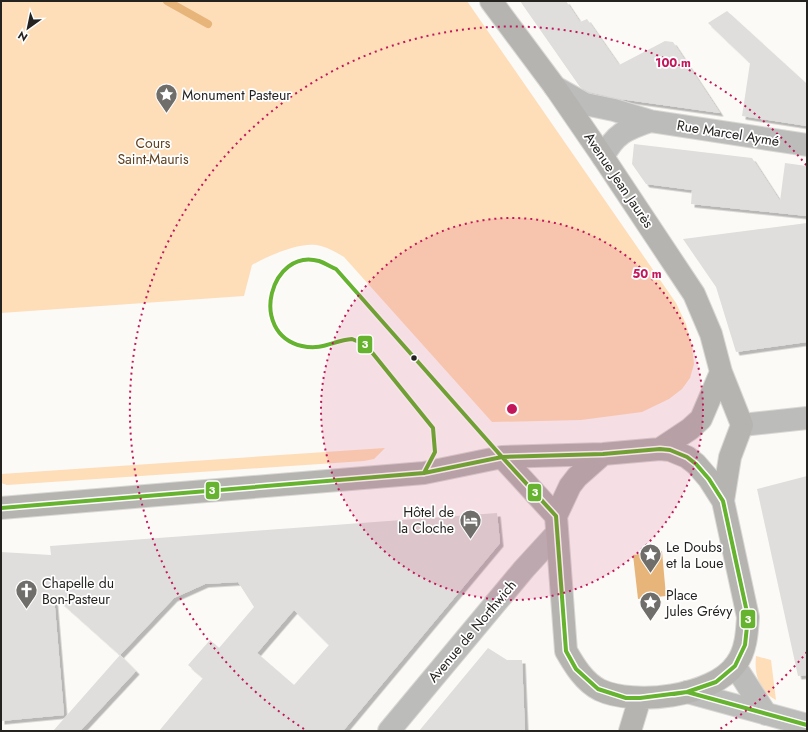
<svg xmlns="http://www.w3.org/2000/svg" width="808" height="732" viewBox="0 0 808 732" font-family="Jost,sans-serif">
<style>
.green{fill:#feddb9}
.water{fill:#e7b57a}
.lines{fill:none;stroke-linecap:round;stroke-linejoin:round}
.stream{stroke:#e7b57a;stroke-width:8}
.building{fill:#e0dedc;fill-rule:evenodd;filter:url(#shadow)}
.minor-casing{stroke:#d9d8d5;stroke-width:24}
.major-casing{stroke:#d9d8d5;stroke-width:24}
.minor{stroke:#bcbcbb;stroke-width:22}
.major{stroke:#b5b4b1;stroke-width:22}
.bus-1-casing{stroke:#fff;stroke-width:7}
.bus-1{stroke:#65b32e;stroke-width:4}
.ring{fill:none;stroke:#c2185b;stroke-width:2;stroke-dasharray:2 4}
.bus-dot{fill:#252320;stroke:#fff;stroke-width:1.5}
.labels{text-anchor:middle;stroke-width:3.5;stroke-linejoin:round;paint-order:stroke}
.poi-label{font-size:14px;fill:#252320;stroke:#fff;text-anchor:start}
.street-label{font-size:14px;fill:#252320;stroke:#fff}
.park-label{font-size:14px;fill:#5f4120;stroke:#fff}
.centre{fill:#c2185b;stroke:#fff;stroke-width:2}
.ring-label{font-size:12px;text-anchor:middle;font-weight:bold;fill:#c2185b;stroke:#fff;stroke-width:3.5;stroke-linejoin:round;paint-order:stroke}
.line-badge{stroke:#fff;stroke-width:1.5}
.badge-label{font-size:11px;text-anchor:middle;font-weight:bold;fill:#fff}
</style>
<defs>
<filter id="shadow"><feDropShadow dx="3.5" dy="3.5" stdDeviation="0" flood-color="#0004"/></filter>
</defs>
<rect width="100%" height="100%" fill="#fcfaf7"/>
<path class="green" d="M1,1H467L676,303L686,324L692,346L694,364L690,378L682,389L669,399L642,412L581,420L492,422L344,257C337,253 329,248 321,246C302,240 268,256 252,265L244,296L1,313Z
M385,448L374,459L364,461L7,485L1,483V474Z
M756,656L771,660L776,700C759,691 754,674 756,656Z"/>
<path class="water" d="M662,551L666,596L638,599L633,555Z"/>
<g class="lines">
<path class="stream" d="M167,1L208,24"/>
</g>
<path class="building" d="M520,1H566L580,22L587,19L619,65L665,41L673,42L720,113L620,99L589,92L580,87Z
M727,11L807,84V126L742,116L750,63L708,23Z
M634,144L752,158L780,201L785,163L807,166V216L691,204L692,190L646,184L632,164Z
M807,223V342L736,352L716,287L683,239Z
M807,476V675L798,676L757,489Z
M497,513L500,543L343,731H159L203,678L188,665L210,640L219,648L254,607L238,582L205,584L174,598L120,655L54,596L64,715L1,721V552L51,555L50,546ZM294,610L329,645L294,685L257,653Z
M488,648L507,660H522L525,731H419Z
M120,655L136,671L80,731H53Z"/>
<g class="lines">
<defs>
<path id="minor" d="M555,87L585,104L614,110L650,121L807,145
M603,157C615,134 626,129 650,121
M742,425L807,418
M735,666L766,714
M687,692L807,725
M389,731L524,569L557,533"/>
<path id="major" d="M491,1L555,87L603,157L694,294L711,334L721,372L742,425L730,457L723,501
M660,449L690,429L701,419L721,372
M502,457L556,516
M1,508L424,473L502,457L603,454L660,449L670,450L687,457L696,464L709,479L723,501L748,617C747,633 746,651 736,664C713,697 634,706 600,690C584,682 574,665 566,651L556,516L570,486L577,477L603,454
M630,731L640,698"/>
</defs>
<use href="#minor" class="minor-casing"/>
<use href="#major" class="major-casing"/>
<use href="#minor" class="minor"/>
<use href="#major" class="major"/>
<defs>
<path id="bus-1" d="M660,449L670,450L687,457L696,464L709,479L723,501L748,617L745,645L735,666L716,682L687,692L640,698H626L598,689L576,669L566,651L556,516L502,457L603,454Z
M424,473L435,452L433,428L366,345L352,339C334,340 323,351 302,346C247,333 271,247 319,261C325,263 331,267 336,269L502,457
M424,473L502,457
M1,508L424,473
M674,694L687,692L807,725"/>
</defs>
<use href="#bus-1" class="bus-1-casing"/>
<use href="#bus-1" class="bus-1"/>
</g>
<circle cx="512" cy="409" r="191" fill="#c2185b" fill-opacity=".12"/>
<g class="ring">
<circle cx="512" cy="409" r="191"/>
<path d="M807 652A382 382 0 0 1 720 729M304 729A382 382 0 1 1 807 166"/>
</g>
<defs>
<symbol id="sight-pin" viewBox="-11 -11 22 30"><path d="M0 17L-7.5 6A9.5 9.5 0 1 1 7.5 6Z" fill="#706e6b" stroke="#fff"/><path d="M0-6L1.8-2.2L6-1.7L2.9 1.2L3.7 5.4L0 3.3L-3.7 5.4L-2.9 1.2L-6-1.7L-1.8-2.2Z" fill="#fff"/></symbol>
<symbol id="hotel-pin" viewBox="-11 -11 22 30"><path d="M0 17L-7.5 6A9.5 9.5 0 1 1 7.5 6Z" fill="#706e6b" stroke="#fff"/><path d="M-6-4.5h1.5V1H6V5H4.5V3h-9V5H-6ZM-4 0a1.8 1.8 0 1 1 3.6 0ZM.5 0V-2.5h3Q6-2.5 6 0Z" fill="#fff"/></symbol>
<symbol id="church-pin" viewBox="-11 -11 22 30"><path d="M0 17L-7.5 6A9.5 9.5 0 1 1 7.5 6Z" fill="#706e6b" stroke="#fff"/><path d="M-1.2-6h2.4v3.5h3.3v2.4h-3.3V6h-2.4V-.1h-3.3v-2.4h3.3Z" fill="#fff"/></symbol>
</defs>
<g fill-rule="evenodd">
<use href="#sight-pin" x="154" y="82" width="25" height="34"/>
<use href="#hotel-pin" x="458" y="508" width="25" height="34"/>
<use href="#sight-pin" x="638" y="542" width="25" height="34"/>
<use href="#church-pin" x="14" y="578" width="25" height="34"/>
<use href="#sight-pin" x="638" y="590" width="25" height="34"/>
</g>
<circle class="bus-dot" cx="414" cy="358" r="3.5"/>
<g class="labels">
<g class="poi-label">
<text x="182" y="100">Monument Pasteur</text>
<text x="454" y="517" text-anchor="end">Hôtel de<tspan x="454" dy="16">la Cloche</tspan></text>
<text x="666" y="552">Le Doubs<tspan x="666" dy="16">et la Loue</tspan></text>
<text x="42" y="588">Chapelle du<tspan x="42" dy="16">Bon-Pasteur</tspan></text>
<text x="666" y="600">Place<tspan x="666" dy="16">Jules Grévy</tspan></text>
</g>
<g class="street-label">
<text transform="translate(728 133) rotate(9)" y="5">Rue Marcel Aymé</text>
<text transform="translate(619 180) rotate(56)" y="5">Avenue Jean Jaurès</text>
<text transform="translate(472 631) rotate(-50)" y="5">Avenue de Northwich</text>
</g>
<g class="park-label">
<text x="153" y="148">Cours<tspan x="153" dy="16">Saint-Mauris</tspan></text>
</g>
</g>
<circle cx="512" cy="409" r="6" class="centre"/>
<g class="ring-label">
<text x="673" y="67">100 m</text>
<text x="647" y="278">50 m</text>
</g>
<g class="line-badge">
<rect x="357" y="335" width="16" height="19" rx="4" fill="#65b32e"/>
<rect x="205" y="481" width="15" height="19" rx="4" fill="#65b32e"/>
<rect x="527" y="483" width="15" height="19" rx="4" fill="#65b32e"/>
<rect x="740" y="609" width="16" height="20" rx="4" fill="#65b32e"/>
</g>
<g class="badge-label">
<text x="365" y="348">3</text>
<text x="212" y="494">3</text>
<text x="535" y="496">3</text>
<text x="748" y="623">3</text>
</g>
<rect width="808" height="732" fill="none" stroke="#252320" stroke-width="4"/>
<g transform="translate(28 28) rotate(213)" stroke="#ffffff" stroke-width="3" paint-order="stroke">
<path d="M0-3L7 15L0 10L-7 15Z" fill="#252320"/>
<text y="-6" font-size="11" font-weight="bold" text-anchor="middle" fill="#252320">N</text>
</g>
</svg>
